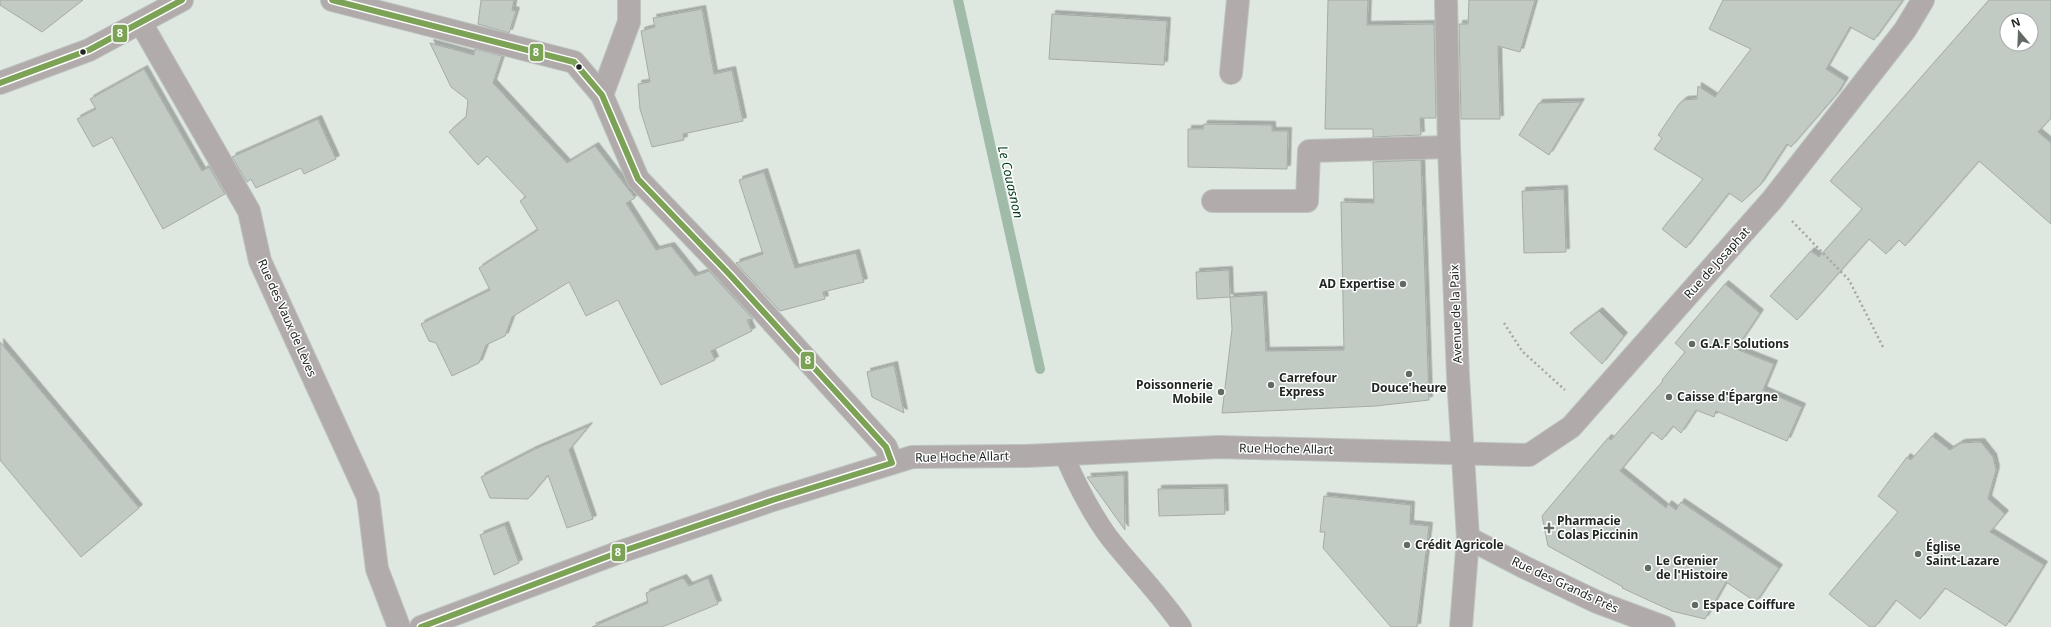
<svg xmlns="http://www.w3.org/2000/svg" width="2051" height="627" viewBox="0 0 2051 627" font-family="'Noto Sans',sans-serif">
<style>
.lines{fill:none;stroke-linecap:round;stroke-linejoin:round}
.stream{stroke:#a1bba9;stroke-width:10}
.building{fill:#c2cac4;stroke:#a5aca6;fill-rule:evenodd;filter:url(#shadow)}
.lane-casing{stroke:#bdc3bf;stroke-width:20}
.street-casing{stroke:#bdc3bf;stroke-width:24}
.secondary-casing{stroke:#bdc3bf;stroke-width:24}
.path{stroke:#a8a4a4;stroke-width:2.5;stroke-dasharray:2 3;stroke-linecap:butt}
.lane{stroke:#b2abac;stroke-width:19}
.street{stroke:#b2abac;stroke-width:22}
.secondary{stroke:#b0aaaa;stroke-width:22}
.bus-1-casing{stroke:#fff;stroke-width:9}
.bus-1{stroke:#7ba255;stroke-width:6}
.bus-dot{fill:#202622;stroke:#fff;stroke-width:1.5}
.poi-dot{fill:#626a64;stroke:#fff;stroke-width:1.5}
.labels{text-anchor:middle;stroke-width:3;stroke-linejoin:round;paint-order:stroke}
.street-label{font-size:12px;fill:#202622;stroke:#fff}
.poi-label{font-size:12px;font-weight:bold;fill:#202622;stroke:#fff;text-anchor:start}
.water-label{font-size:13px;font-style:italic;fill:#003b1c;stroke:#fff}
.line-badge{stroke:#fff;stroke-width:1.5}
.badge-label{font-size:11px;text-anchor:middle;font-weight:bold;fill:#fff}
</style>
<defs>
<filter id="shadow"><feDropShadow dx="3.5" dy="-3.5" stdDeviation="0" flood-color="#0004"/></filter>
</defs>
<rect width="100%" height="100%" fill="#dee7e0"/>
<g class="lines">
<path class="stream" d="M958,0L1040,369"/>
</g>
<path class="building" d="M0,0H83L42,32L0,5Z
M481,0H514L512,10L516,11L509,33L478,24Z
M1328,0H1368L1367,25L1434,24L1436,118H1420L1421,135L1373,137V129H1325Z
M1469,0H1535L1520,52L1498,46L1500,119H1461L1459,24H1468Z
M1723,0H1903L1874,40L1850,27L1826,69L1845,81L1837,94L1791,147L1787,144L1760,185L1742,202L1729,193L1686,248L1662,229L1703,179L1654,149L1662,138L1658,135L1679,104L1684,100L1697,99L1698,86L1715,97L1751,49L1709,29Z
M1989,0H2051V118L2038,132L2051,143V224L1979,161L1905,246L1899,240L1886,254L1869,239L1797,320L1770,296L1811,251L1819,257L1862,209L1830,181ZM2007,20H2031V44H2007Z
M702,9L714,74L732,70L743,121L683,134L684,140L652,147L640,109L638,84L650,82L641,31L655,27L653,18Z
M1052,14L1167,21L1164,65L1049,59Z
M430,43L474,55L475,49L502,56L493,83L567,163L595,146L635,198L626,203L656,250L671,246L695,276L709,271L753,319L747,320L752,331L711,351L715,360L661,385L618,300L586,316L569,282L512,317L505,336L486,345L479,363L452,376L436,343L429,341L421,324L490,290L479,268L538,230L520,201L526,197L487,156L478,165L449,132L466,117L468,100L451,87Z
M144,69L202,171L209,167L225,194L163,229L112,137L93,147L77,119L96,109L90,99Z
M1581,102L1549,155L1519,135L1539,103Z
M318,119L336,159L304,174L301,168L256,188L251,179L247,182L232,157Z
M1204,124L1272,125V131H1288L1287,169L1188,167V129H1203Z
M1421,160L1429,400L1376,406L1222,413L1232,329L1230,297L1197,299L1196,272L1229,270L1230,297L1263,295L1266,351L1344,350L1341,202L1374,203L1373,162Z
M764,172L795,268L856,253L864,282L823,292L825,299L780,311L736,263L763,254L739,180Z
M1564,189L1566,252L1524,253L1522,191Z
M1725,284L1760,313L1736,349L1774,364L1763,390L1802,407L1787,441L1716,411L1714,417L1696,410L1681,433L1673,426L1662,440L1652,432L1620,471L1666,508L1668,504L1676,510L1681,502L1779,568L1756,602L1726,582L1705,619L1672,611L1622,588L1623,587L1548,546L1542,516L1608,438L1611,440L1663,381L1662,380L1685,352L1675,343Z
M1599,311L1624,336L1602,364L1570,333Z
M0,342L139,508L81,557L0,460Z
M894,365L904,413L872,397L867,372Z
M589,426L569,450L593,519L567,528L548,475L528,499L490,498L481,477L533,450Z
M1932,436L1950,450L1961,443L1981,442L1993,457L1996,470L1988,499L2005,514L1990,532L2044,565L2006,626L1945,588L1920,619L1896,600L1875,627H1870L1829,594L1898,512L1878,496L1907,457L1911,460Z
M1124,475L1125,530L1087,477Z
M1224,488L1225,514L1159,516L1158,489Z
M1324,496L1411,505L1410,524L1429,526L1417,627H1391L1323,548L1325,532H1320Z
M505,525L519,563L494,575L480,535Z
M683,578L689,586L708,578L718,604L662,627H592L648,603L646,593Z"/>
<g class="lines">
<defs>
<path id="lane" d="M1064,455C1076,483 1090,511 1108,536C1132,567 1160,594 1182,627"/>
<path id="street" d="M141,23L249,211L260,261L368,497L377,569L399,627
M1231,73L1238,0
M0,83L89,50L182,0
M602,95L629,22V0
M1213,201H1307L1309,151L1449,147"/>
<path id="secondary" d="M332,0L574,62L602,95L638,179L730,275L886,447L892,463
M1446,0L1449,147L1458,376L1468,538L1461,627
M1468,538L1524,567L1597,602L1664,627
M421,627L617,553L773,500L912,457L1026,456L1218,447L1529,455L1571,427L1772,200L1905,30L1923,0"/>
</defs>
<use href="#lane" class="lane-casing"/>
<use href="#street" class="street-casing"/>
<use href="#secondary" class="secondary-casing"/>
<path class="path" d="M1792,221L1849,280L1884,349
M1504,323L1522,351L1565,390"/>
<use href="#lane" class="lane"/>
<use href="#street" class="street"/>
<use href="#secondary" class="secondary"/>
<defs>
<path id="bus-1" d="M332,0L574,62L602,95L638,179L730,275L886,447L892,463L773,500L617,553L421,627
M0,83L89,50L182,0"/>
</defs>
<use href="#bus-1" class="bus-1-casing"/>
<use href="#bus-1" class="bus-1"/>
</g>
<g class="bus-dot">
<circle cx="83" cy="52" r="3.5"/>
<circle cx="579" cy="67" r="3.5"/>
</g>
<g class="poi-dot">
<circle cx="1403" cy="284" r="4"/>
<circle cx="1692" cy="344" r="4"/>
<circle cx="1409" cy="374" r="4"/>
<circle cx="1271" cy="385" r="4"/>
<circle cx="1221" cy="392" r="4"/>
<circle cx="1669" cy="397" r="4"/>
<path d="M1547 522h4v4h4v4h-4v4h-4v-4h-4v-4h4z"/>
<circle cx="1407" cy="545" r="4"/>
<circle cx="1918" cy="554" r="4"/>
<circle cx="1648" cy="568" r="4"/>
<circle cx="1695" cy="605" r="4"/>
</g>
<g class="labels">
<g class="street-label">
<text transform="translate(1717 263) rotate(-48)" y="4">Rue de Josaphat</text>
<text transform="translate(1456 314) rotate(-92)" y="4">Avenue de la Paix</text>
<text transform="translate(287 318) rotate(66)" y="4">Rue des Vaux de Lèves</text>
<text transform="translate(1286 449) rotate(1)" y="4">Rue Hoche Allart</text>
<text transform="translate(962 457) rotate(-1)" y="4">Rue Hoche Allart</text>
<text transform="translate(1565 585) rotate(25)" y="4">Rue des Grands Près</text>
</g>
<g class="poi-label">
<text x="1395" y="288" text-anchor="end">AD Expertise</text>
<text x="1700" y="348">G.A.F Solutions</text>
<text x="1279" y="382">Carrefour<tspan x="1279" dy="14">Express</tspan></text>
<text x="1213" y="389" text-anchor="end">Poissonnerie<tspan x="1213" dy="14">Mobile</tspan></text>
<text x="1409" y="392" text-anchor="middle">Douce'heure</text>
<text x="1677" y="401">Caisse d'Épargne</text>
<text x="1557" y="525">Pharmacie<tspan x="1557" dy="14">Colas Piccinin</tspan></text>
<text x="1415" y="549">Crédit Agricole</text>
<text x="1926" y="551">Église<tspan x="1926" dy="14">Saint-Lazare</tspan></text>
<text x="1656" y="565">Le Grenier<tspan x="1656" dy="14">de l'Histoire</tspan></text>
<text x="1703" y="609">Espace Coiffure</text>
</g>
<g class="water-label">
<text transform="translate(1011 182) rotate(77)" y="5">Le Couasnon</text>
</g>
</g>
<g class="line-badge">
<rect x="112" y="24" width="16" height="19" rx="4" fill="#7ba255"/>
<rect x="529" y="43" width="15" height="19" rx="4" fill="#7ba255"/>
<rect x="800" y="351" width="15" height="19" rx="4" fill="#7ba255"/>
<rect x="611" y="543" width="15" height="19" rx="4" fill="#7ba255"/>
</g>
<g class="badge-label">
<text x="120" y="37">8</text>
<text x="536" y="56">8</text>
<text x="808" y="364">8</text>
<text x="618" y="556">8</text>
</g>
<g transform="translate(2019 32) rotate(341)"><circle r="19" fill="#ffffff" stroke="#a6a8a7"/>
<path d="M0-3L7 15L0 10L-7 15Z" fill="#626a64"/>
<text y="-6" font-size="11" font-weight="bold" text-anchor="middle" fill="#202622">N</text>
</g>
</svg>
